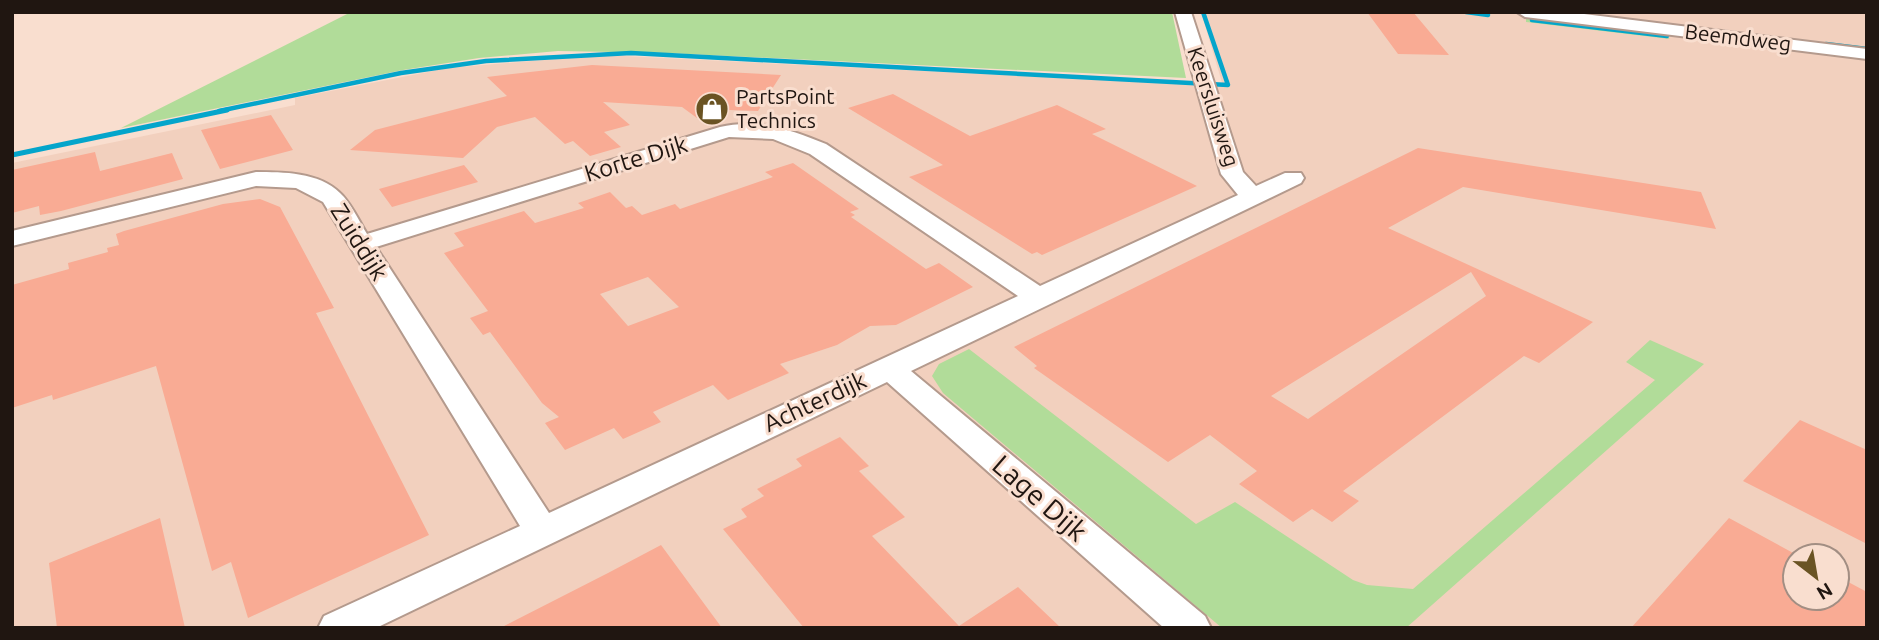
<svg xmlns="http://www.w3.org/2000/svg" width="1879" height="640" viewBox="0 0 1879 640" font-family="Ubuntu,sans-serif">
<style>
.built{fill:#f2d0be;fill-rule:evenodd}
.green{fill:#b1dc99}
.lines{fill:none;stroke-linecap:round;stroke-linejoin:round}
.stream-far1{stroke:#04a5cb;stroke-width:4.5}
.stream{stroke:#04a5cb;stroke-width:5}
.building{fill:#f9ab94;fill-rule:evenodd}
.minor-casing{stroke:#b49a8d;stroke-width:4}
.minor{fill:#fff;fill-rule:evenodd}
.labels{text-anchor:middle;stroke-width:6;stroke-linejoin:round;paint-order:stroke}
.far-street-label{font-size:21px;fill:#201611;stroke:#f9decf}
.far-poi-label{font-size:21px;fill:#201611;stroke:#f9decf;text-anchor:start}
.street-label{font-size:24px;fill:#201611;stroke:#f9decf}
.near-street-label{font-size:28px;fill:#201611;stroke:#f9decf}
</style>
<rect width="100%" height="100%" fill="#f9decf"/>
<path class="built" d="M1201,12H1867V628H12V163L295,105V98L448,68L604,55L1223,86ZM1795,556H1837V598H1795Z"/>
<path class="green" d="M351,12H1172L1186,78L667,53L558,51L479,58L403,70L121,128Z
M1526,16L1658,32L1670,39L1526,22Z
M1650,340L1704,364L1406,628H1222L943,393L932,376L939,364L969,349L1196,524L1235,502L1353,580L1367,585L1413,589L1655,380L1626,362Z"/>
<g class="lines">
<path class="stream-far1" d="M1466,12L1488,15
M1532,20L1667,36
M1826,44L1867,49
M219,111L401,73L486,61L631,53L1228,85L1203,12"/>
<path class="stream" d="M12,155L227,110"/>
</g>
<path class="building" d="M1367,12H1413L1449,55L1398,54Z
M592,65L781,75L758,111L729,110L724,116L697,118L682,107L603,102L630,125L604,132L621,147L590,156L573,141L565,144L535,117L497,127L463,158L350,150L375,130L507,96L487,77Z
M893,94L970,136L1057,105L1106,129L1092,134L1197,186L1042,255L1037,252L1032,254L909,177L943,165L848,108Z
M271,115L293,150L220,169L201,130Z
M1418,148L1701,192L1716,229L1463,187L1388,228L1593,322L1539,363L1524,356L1343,491L1359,501L1332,522L1312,509L1293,522L1239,484L1257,471L1210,435L1168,462L1034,368L1037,366L1014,347ZM1471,272L1486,296L1308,419L1271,396Z
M95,152L100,171L172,153L183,179L61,211L40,215L39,206L12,213V170Z
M793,163L859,209L850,212L855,215L851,217L926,269L939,263L973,287L896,325L870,326L837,345L780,364L789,373L728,400L713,385L653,412L661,422L623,439L614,428L565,450L545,423L559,417L542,403L490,332L483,335L470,318L488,311L444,253L464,246L454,233L524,211L535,223L584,208L578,203L610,192L626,208L632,206L642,215L675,204L680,209L773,177L765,172ZM648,277L679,307L628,326L600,294Z
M464,165L478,182L392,207L379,189Z
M260,199L280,207L334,308L316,313L429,535L248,618L231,562L212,571L156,366L53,400L52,395L12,408V285L69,269L68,263L108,252L107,248L119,245L116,234L124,231L223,204Z
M1800,420L1867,450V544L1743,481Z
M840,437L869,466L859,471L905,517L872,536L959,626L1018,587L1061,628H804L723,529L747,517L741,509L764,496L757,489L802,466L796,459Z
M160,518L185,628H57L49,563Z
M1729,518L1795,554V598H1837V576L1867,592V628H1631Z
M661,545L722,628H500L608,573Z"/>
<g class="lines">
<defs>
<path id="minor" d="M1175,12H1191L1243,172L1256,186L1285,173H1301L1304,178L1301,183L911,371L1205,616L1211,628H1164L887,382L376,628H318L324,616L520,526L323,202L296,188L256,186L12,246V231L256,172C283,172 319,172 340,193C351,203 359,221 367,234L720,127C756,118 793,130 826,144L1040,286L1238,195L1221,174ZM729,137L773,139L810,154L1018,296L549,513L376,247Z
M1517,12H1568L1867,49V59L1525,17Z"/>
</defs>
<use href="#minor" class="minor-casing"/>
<use href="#minor" class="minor"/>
</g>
<defs>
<symbol id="shop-disc" viewBox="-11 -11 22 22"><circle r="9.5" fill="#6a5323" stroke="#f9decf"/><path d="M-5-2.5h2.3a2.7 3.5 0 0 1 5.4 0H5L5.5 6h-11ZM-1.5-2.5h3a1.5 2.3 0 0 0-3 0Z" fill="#fff"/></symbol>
</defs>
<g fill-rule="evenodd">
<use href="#shop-disc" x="693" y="90" width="38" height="38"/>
</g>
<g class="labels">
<g class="far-street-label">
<text transform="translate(1738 38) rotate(7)" y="7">Beemdweg</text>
<text transform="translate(1213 107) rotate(72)" y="7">Keersluisweg</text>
</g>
<g class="far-poi-label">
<text x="736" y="104">PartsPoint<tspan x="736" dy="24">Technics</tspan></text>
</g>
<g class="street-label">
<text transform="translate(636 159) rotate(-17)" y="8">Korte Dijk</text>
<text transform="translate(359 242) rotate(58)" y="8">Zuiddijk</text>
<text transform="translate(815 402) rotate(-25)" y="8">Achterdijk</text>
</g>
<g class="near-street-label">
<text transform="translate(1040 498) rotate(41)" y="10">Lage Dijk</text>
</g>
</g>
<rect width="1879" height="640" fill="none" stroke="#201611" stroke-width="28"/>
<g transform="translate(1816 577) rotate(149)"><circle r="33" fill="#f9decf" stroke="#a28e83" stroke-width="2"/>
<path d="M0-5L12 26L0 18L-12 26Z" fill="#6a5323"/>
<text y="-10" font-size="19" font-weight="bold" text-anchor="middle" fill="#201611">N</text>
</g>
</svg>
